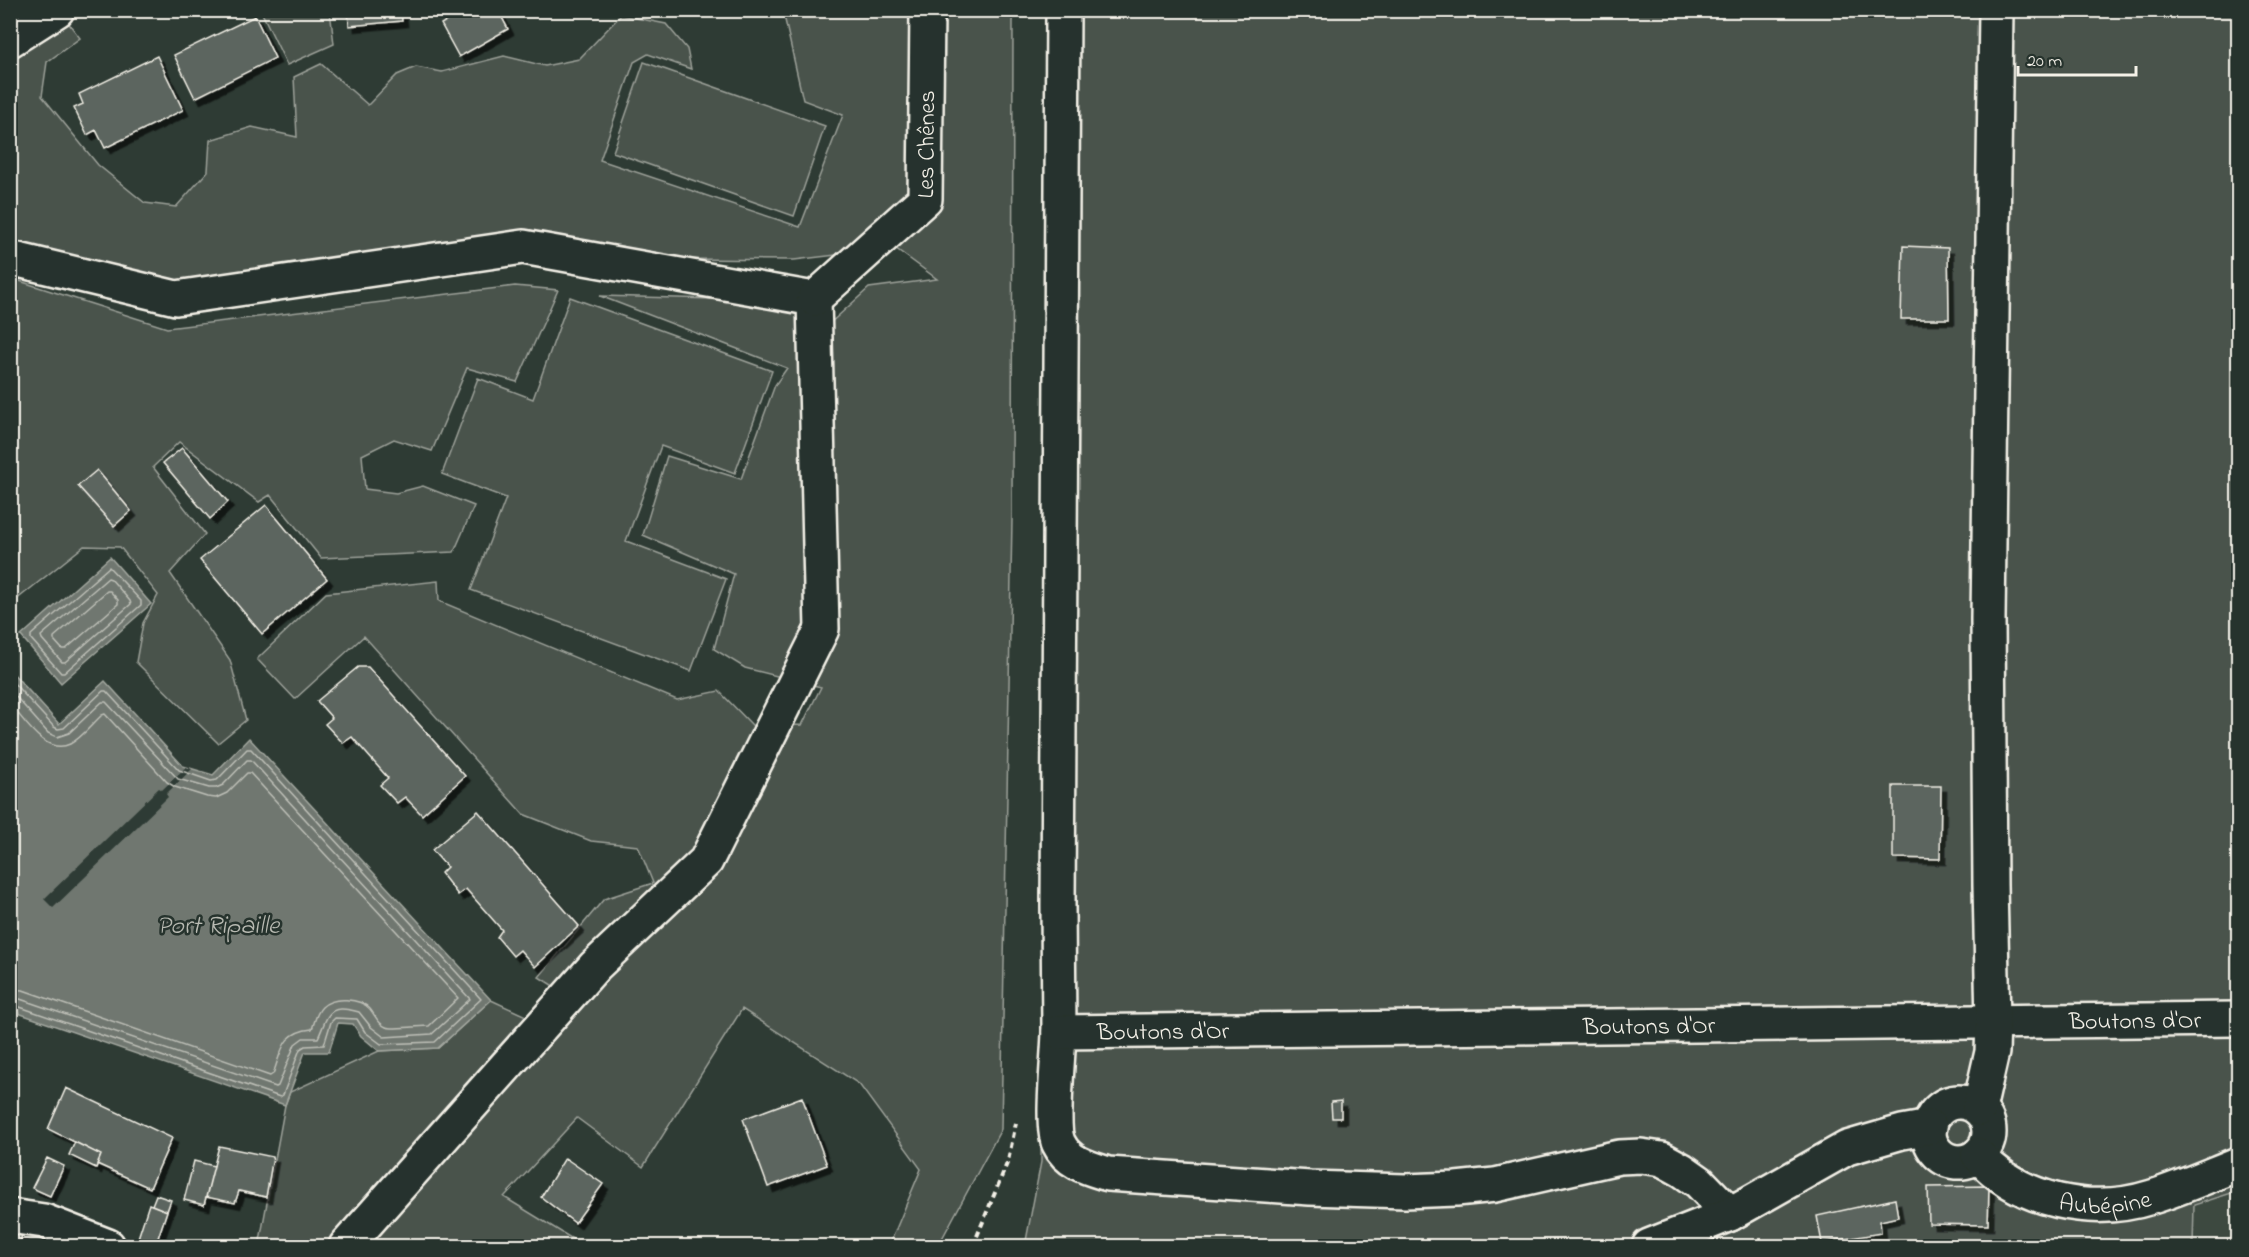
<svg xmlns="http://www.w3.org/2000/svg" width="2249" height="1257" viewBox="0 0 2249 1257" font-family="'Indie Flower',sans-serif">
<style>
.built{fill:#3c4841}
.green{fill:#48524c;stroke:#9ea29a;stroke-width:1.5}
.water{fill:#6f7770;stroke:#a4a8a0;stroke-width:1.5}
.pier{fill:#2e3b34}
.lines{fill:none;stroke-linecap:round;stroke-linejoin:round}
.shore{stroke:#bfc0b8;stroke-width:1.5}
.building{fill:#5c655e;stroke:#f4f1e8;stroke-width:1.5;filter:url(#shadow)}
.minor-casing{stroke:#f4f1e8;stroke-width:38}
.path{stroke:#f4f1e8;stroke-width:4;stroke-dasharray:6 4.5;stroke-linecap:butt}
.minor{stroke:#26332d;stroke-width:33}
.labels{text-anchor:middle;stroke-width:5;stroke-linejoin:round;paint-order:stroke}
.street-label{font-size:24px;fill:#f4f1e8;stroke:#26332d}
.water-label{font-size:26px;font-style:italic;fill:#b8bab2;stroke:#26332d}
</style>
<defs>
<filter id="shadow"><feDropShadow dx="5.5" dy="5.5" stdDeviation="0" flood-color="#0009"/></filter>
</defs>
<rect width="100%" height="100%" fill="#2e3b34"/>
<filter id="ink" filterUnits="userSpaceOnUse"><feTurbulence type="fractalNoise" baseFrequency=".0167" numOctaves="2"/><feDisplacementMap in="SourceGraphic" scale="12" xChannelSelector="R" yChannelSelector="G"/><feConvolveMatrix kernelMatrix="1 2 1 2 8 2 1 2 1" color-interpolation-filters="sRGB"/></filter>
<g filter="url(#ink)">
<path class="built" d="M2238,1191V1246H2193V1205Z"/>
<path class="green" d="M42,10L67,21L80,38L47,62L42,96L98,165L145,203L176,207L208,171L210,140L252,127L297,137L294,77L321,64L368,105L397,75L416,67L442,72L504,56L545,66L579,59L621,15L666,24L687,49L691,69L648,54L634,62L600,160L800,227L843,115L803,100L783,11H1013L1012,519L1001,1129L938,1246H889L921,1169L859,1084L742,1009L643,1167L577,1118L504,1197L584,1246H259L285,1105L290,1092L379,1051L438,1048L491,1000L554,1029L584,1005L539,977L604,899L653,883L638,846L591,841L523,814L364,636L295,699L257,659L326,593L438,581L439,601L677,700L719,691L754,727L802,725L821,687L745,668L714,649L734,574L643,535L667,456L741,479L775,385L787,368L600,296L715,299L784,309L827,326L869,288L937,279L895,248L794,260L678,259L518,240L180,288L11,249L10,19L22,11Z
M261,11H330L334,44L287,65Z
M1049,11H2238V1191L2194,1205L2193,1246H1025L1041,1162Z
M644,62L825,126L794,216L613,152Z
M10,278L167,328L515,286L558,290L517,382L467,368L432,451L394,439L362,455L365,489L396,493L423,486L474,506L454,552L321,558L270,495L259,502L179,442L153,467L205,534L170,573L230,660L246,720L218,743L136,662L143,623L158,595L120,547L84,546L11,604Z
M570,297L772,371L735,473L661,446L626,541L726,579L691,671L471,590L506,498L442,474L478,378L533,399Z"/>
<path class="water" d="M110,557L151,604L61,683L21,636Z
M10,670L59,724L105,681L183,766L213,775L249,738L491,1000L438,1048L379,1051L361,1036L353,1024L338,1023L329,1052H305L285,1105L15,1012H11Z"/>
<path class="pier" d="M186,767L192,769L166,794L168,797L53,908L44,899L159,788L162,790Z"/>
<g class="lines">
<path class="shore" d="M109,567L141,601V605L64,673H61L31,639V635Z
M108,578L111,579L130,601L131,604L65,662H62L42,639L41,636Z
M107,591H110L118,600V604L66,649H62L54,640V637Z
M10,679L54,727L58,729L64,728L103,691H106L179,770L211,781L217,780L247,749H251L481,999L435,1042L381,1044L365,1032L357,1019L335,1018L331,1022L324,1045L305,1046L300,1049L283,1095L280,1097L17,1006H10
M10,690L48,733L57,737L69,733L102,702H106L178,779L209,788H216L223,785L247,760H251L470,999L432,1034L384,1037L371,1027L359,1012C327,1003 329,1014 318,1038H303L295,1044L278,1086L276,1087L20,999H10
M10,704C24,719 45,756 70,744C82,738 92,724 102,715L105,714L167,782L175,787L207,797L216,798L227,793L247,773H250L458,998L429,1026C420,1026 393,1030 386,1027C378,1024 375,1015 370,1009C360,998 333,996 322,1007C316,1013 315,1021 312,1029C282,1032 282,1050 273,1074L270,1076L23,990L10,989"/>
</g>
<path class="building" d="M348,10H401L402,21L349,26Z
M464,10H498L508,29L459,57L441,24Z
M255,16L275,58L195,98L174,55Z
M157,56L183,110L105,148L96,130L87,135L74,108L83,104L79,94Z
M1903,246L1948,248L1949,319H1901Z
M182,448L228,502L210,519L163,463Z
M97,470L131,511L114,526L78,486Z
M266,505L327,579L262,634L200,560Z
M358,667H368L465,776L422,815L405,797L397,803L380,785L388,778L352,737L343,743L325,724L332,718L317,701Z
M1893,786H1941L1940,859L1893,858Z
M478,811L579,926L535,967L520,950L513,956L497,937L502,930L466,889L458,895L441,873L447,867L432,850Z
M66,1088L172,1138L150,1188L97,1164L101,1155L48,1129Z
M802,1097L827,1165L768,1187L743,1119Z
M1341,1101V1118H1332L1331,1102Z
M75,1142L101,1155L96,1168L69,1155Z
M219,1146L273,1157L266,1197L239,1191L235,1203L206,1197Z
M47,1158L64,1166L50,1196L32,1188Z
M565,1158L603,1184L575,1223L541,1197Z
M194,1161L214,1166L204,1205L184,1200Z
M1989,1186L1988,1225L1929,1224L1928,1187Z
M156,1195L171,1200L167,1211L152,1205Z
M1895,1199L1898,1217L1880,1221L1881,1233L1822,1243L1817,1216Z
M149,1204L167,1211L156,1244L138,1238Z
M10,1232L22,1235L19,1246L10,1244Z"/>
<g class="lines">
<defs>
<g id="minor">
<path d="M1063,10L1058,906C1058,948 1059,989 1059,1030C1059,1053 1050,1128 1059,1144C1068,1163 1089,1168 1108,1174L1310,1188L1405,1191L1456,1189L1495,1185L1619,1157L1641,1156L1662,1159L1682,1170L1699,1182L1730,1214"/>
<path d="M10,40L57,10"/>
<path d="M10,258L176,298L523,247L814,299L822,629L706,861L595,966L346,1246"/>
<path id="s1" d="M814,299L925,199L927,10"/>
<path id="s2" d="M1059,1032L2238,1019"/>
<circle cx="1959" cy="1132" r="30"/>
<path d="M1979,1109L1992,1052L1993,1023L1990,885L1988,619L1996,10"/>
<path id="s3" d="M1978,1155C2020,1202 2092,1216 2152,1197C2181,1188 2210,1175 2238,1164"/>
<path d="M10,1216L44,1221L108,1246"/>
<path d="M1649,1246L1730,1214L1847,1148L1902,1132L1930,1127"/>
</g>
</defs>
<use href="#minor" class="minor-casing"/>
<path class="path" d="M973,1246L1008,1161L1016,1123"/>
<use href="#minor" class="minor"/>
</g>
</g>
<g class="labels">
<g class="street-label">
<text dy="8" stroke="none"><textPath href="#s1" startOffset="204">Les Chênes</textPath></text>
<text dy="8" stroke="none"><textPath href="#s2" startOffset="1076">Boutons d'Or</textPath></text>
<text dy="8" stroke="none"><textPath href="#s2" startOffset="590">Boutons d'Or</textPath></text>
<text dy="8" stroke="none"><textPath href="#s2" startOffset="104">Boutons d'Or</textPath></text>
<text dy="8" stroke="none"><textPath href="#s3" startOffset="141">Aubépine</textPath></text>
</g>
<g class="water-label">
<text x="218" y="933">Port Ripaille</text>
</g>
</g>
<rect width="2249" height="1257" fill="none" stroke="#26332d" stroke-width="36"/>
<rect x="18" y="18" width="2213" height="1221" fill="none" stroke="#f4f1e8" stroke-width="2" filter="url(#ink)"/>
<path d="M2018 66v9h118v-9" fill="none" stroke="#f4f1e8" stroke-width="3"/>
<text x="2027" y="66" font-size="18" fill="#f4f1e8" stroke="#26332d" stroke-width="4.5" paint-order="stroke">20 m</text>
</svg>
